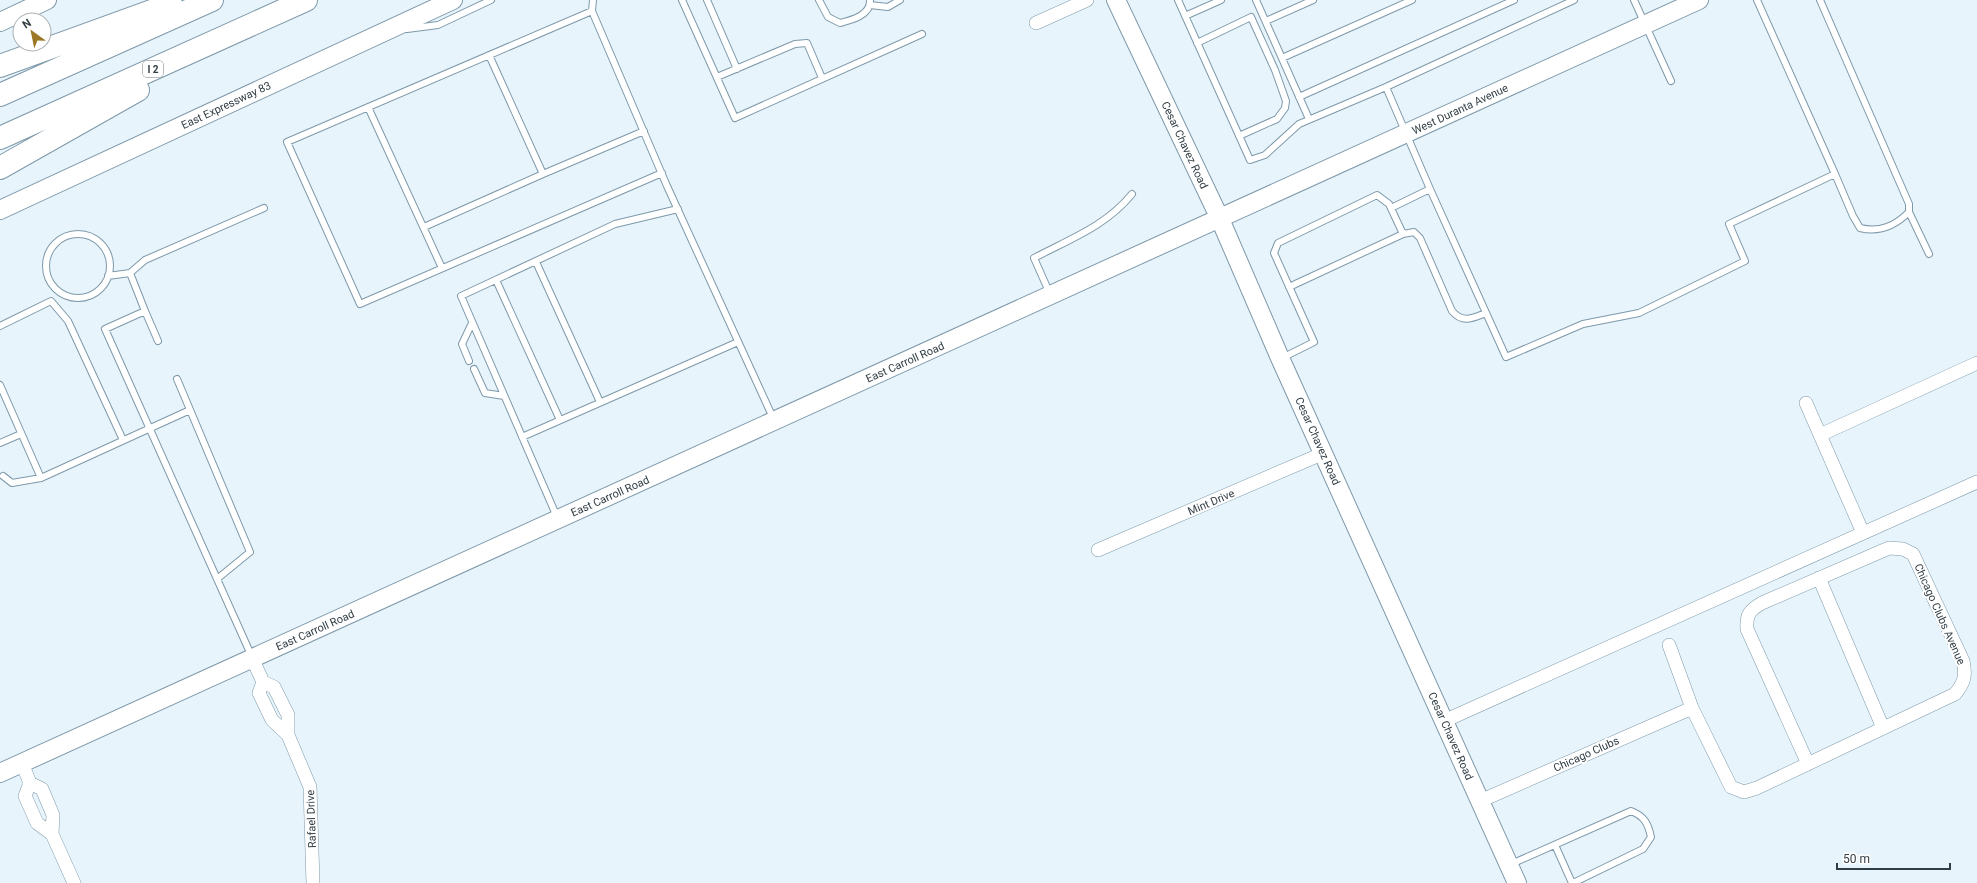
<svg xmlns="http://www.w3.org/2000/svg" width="1977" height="883" viewBox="0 0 1977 883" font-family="Roboto,sans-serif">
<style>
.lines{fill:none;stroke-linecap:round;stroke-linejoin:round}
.lane-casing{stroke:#7d99aa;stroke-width:8}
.street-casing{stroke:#7d99aa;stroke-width:14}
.secondary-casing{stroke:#7d99aa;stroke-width:20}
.highway-casing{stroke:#7d99aa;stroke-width:24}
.lane{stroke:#fff;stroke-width:6}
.street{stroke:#fff;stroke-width:13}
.secondary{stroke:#fff;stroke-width:18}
.highway{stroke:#fff;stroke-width:22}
.labels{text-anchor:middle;stroke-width:4;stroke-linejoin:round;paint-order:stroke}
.shield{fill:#fff;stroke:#6f777c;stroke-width:1}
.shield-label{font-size:10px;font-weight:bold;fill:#313d44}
.street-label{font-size:11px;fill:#313d44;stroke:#fff}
</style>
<rect width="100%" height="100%" fill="#e8f4fb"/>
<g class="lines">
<defs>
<path id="lane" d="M593,0L592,11L667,186L774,420
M682,0L735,118L922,34
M707,0L737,69
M819,0L828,17L840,23C852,20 871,15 870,0
M1178,0L1250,160L1265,155L1299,124L1386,87
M1256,0L1309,119
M1574,0L1386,87L1430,189L1506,357L1583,324L1639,313L1745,261L1729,224L1835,174L1757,0
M1634,0L1671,81
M1820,0L1909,204V212C1895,226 1880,233 1860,228L1853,216L1835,174
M870,5L888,7L900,0
M592,11L287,142L360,304L662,173
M1185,16L1221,0
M1266,21L1313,0
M407,29L438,25L491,0
M1197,43L1251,17L1275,70L1286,101L1285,108L1277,119L1239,136
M489,55L543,174
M1282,58L1412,0
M717,77L795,44L807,43L822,78
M1299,97L1514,0
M368,107L442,268
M1391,208L1430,189
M1909,212L1929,254
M424,227L543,174L644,131
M1403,234L1414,232L1420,238L1452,311C1463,324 1473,318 1486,313
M46 266a32 32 0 1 1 64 0a32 32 0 1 1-64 0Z
M536,262L600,402
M130,273L145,311
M108,276L130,273L145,260L264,208
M496,280L560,420
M1050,294L1034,258C1070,239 1106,226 1132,194
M0,326L51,301L68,321L123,440
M158,341L145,311L105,329L252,657
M1282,358L1314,342L1274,253L1278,243L1377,195L1389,204L1403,234L1289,287
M469,361L462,344L472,323
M474,369L485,393L504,396
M177,379L250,552L217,579
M0,385L41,478
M522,437L738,342
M0,443L21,434
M3,476L12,483L41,478L190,410
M557,517L461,296L615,224L678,209
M1555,845L1572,883
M1509,865L1631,811C1644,816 1648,823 1651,837L1643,849L1573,883"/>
<path id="street" d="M1036,23L1087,0
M1806,403L1863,533
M1820,435L1977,363
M1098,550L1324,453
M1819,578L1883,728
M1669,645L1692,708L1731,787L1744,792L1757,788L1955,694C1965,682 1966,675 1963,661L1913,554L1903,549L1889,548L1762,603C1750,610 1746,614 1747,629L1808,764
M252,658L263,682L274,687L288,715V735L310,787L313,883
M263,682L259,693L272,720L288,735
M1444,721L1977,482
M22,763L30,783L25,796L37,823L52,834L74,883
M30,783L42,789L53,815L52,834
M1480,801L1692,708"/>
<path id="secondary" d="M1116,0L1220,219L1280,358L1517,883
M0,22L47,0
M0,210L453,0
M0,773L1699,0"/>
<path id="highway" d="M0,66L171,4
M0,95L212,0
M0,138L306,0
M0,168L138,90"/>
</defs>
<use href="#lane" class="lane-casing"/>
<use href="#street" class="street-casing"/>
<use href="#secondary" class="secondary-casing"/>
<use href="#highway" class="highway-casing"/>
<use href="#lane" class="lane"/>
<use href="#street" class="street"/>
<use href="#secondary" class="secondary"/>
<use href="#highway" class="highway"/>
</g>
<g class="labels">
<rect class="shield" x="143" y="61" width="20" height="16" rx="3"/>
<g class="shield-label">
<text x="153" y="73">I 2</text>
</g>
<g class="street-label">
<text transform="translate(226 105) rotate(-25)" y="4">East Expressway 83</text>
<text transform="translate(1460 109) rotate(-25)" y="4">West Duranta Avenue</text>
<text transform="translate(1185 145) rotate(65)" y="4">Cesar Chavez Road</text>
<text transform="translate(905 362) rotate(-24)" y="4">East Carroll Road</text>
<text transform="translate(1318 441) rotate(66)" y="4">Cesar Chavez Road</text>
<text transform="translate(610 496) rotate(-24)" y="4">East Carroll Road</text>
<text transform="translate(1211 502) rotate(-23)" y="4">Mint Drive</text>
<text transform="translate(1940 614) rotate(66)" y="4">Chicago Clubs Avenue</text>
<text transform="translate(315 630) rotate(-24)" y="4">East Carroll Road</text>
<text transform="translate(1451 736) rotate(66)" y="4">Cesar Chavez Road</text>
<text transform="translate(1586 754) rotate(-24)" y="4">Chicago Clubs</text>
<text transform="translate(311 819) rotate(-92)" y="4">Rafael Drive</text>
</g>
</g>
<g transform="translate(32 32) rotate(327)"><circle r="19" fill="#ffffff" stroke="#adb1b4"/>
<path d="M0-3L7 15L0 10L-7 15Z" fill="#9b7823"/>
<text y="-6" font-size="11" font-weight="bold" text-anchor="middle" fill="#313d44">N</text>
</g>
<path d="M1837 863v6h113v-6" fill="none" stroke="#313d44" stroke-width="2"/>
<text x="1843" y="863" font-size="12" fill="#313d44" stroke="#ffffff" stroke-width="3" paint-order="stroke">50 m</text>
</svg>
